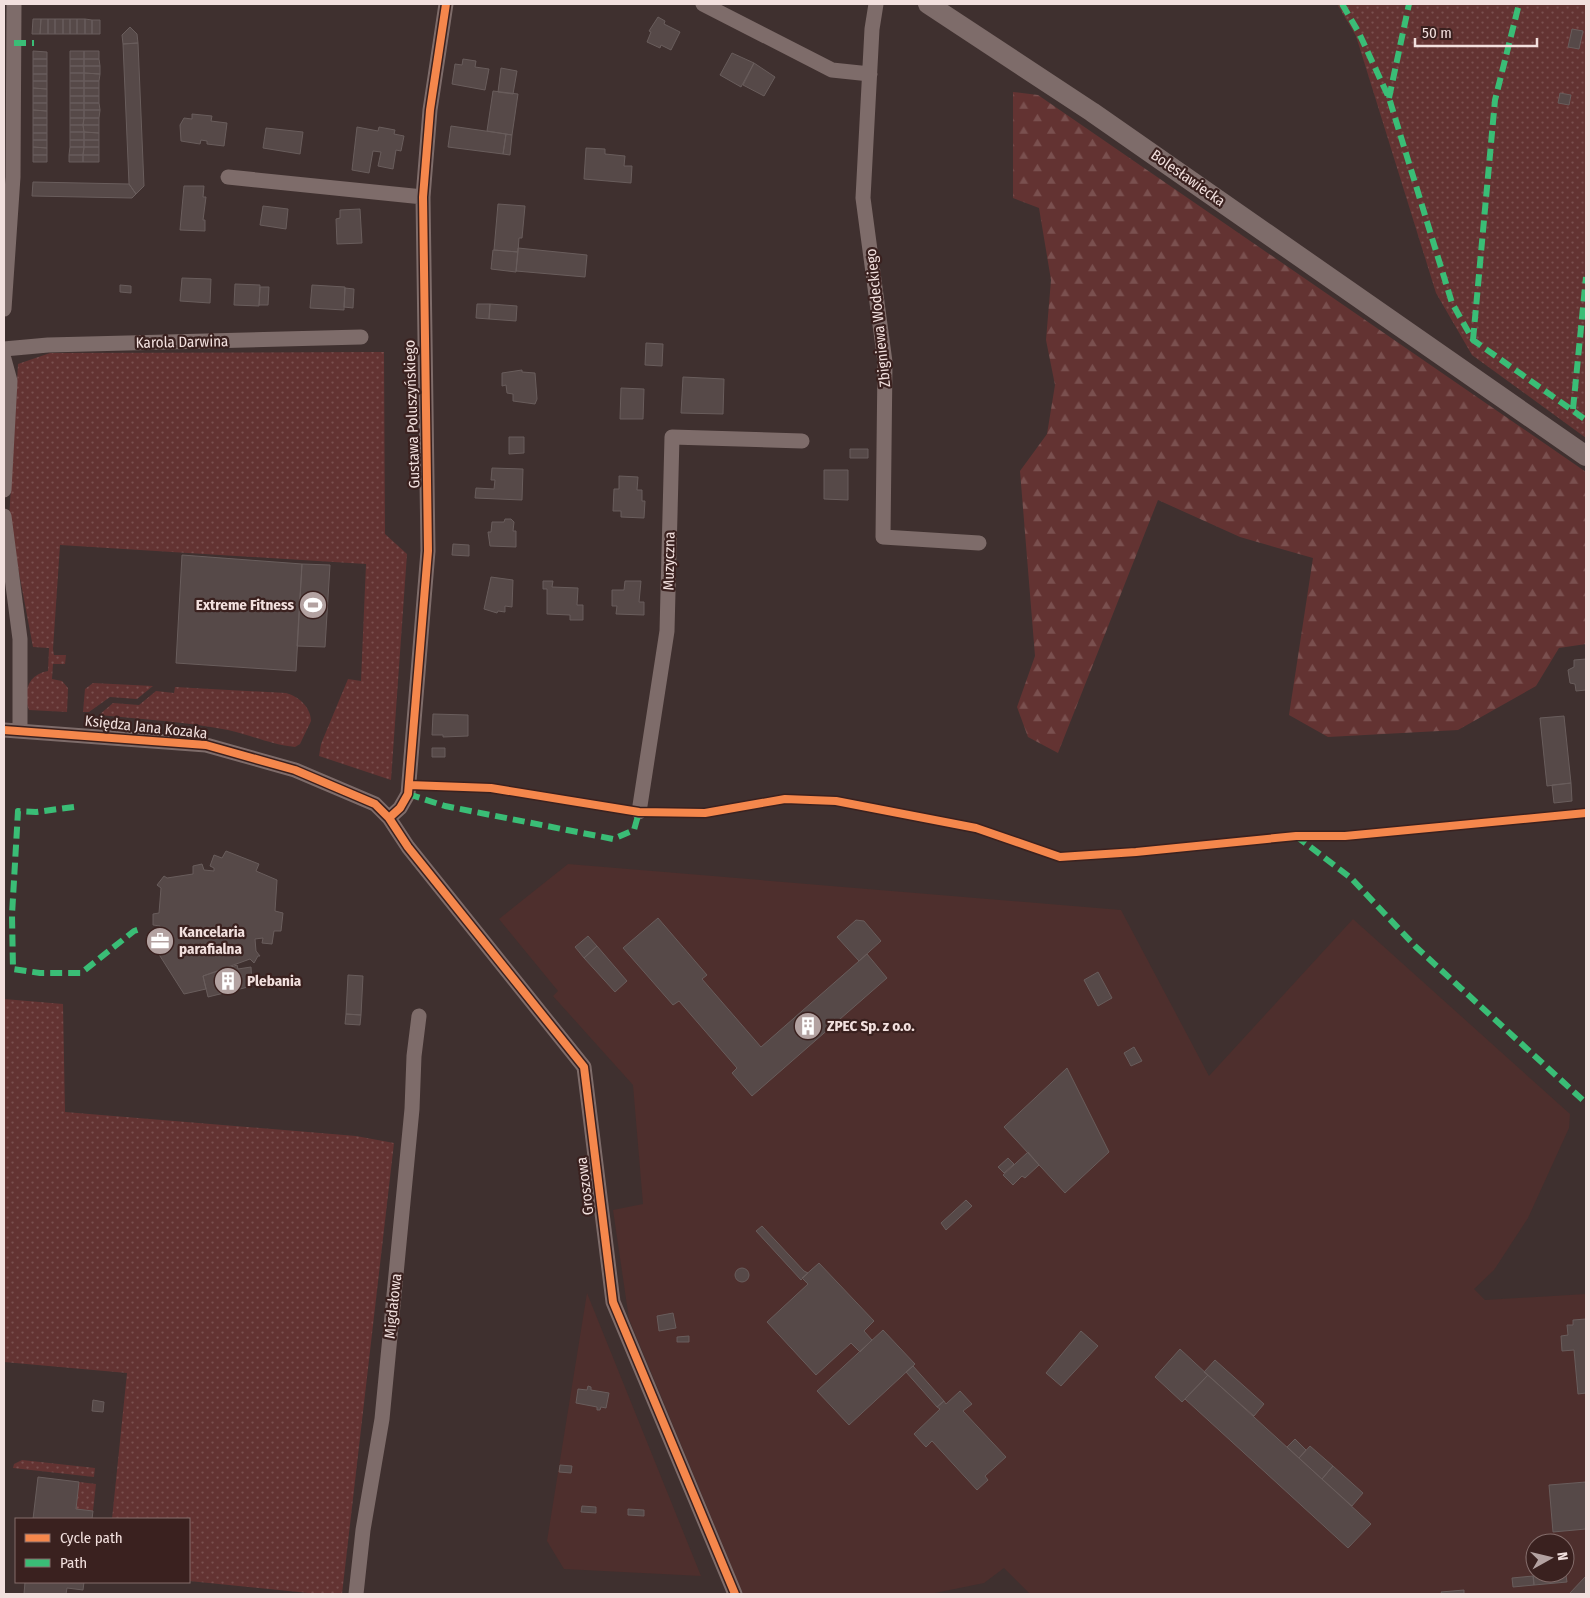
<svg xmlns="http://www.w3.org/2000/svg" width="1590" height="1598" viewBox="0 0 1590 1598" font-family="'Fira Sans Condensed',sans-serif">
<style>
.built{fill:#4e2f2d;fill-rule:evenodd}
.green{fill:url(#green-dots)}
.forest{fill:url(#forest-firs)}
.building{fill:#564948;stroke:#695d5c}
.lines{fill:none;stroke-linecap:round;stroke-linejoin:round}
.minor{stroke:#7e6c6a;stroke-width:15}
.tertiary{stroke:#7e6c6a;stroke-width:20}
.quiet{stroke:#3abd76;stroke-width:6;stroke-dasharray:12 6;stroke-linecap:butt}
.cycleway-casing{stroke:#3a211f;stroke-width:11}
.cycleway{stroke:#f5874c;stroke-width:8}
.labels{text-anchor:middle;stroke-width:4.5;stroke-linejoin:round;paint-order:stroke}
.street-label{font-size:15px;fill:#f2e0de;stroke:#3a211f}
.poi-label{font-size:15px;font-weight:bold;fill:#f2e0de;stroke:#3a211f;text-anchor:start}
</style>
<defs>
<pattern id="green-dots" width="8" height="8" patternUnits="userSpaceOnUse" patternTransform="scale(1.25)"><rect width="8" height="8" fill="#633332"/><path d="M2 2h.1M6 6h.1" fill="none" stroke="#7a504f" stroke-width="1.8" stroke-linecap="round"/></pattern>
<pattern id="forest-firs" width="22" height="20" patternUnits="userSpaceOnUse" patternTransform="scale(1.25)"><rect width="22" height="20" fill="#633332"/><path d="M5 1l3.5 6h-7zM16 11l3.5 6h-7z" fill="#7a504f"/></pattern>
</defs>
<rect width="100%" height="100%" fill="#3f302f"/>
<path class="built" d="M568,864L1121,910L1209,1076L1353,919L1570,1114L1569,1128L1528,1218L1494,1270L1474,1289L1485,1300L1586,1294V1594H1030L1004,1568L984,1583L930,1594H743L629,1319L613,1210L643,1204L633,1085L553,996L558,991L499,919ZM1535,1543H1565V1573H1535Z
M587,1293L701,1576L564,1569L547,1541Z"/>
<path class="green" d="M1337,4H1586V438L1472,355L1436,293L1356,36Z
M384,352L385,534L407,554L391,780L319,756L321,744L348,679L361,681L366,564L60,545L53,649L54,655H66L65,664H53L52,679L62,681L68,688L67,712L29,710C22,693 28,674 48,671L49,648L33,647L9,520L18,364L50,353Z
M93,683L153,686L137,699L110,697L89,712H83L85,689Z
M175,687L286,693C298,696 311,707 311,721L300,744L295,747C272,745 251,735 228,730C186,722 142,719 99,715L113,703L139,705L156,691L174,693Z
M4,999L63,1004L65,1112L356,1136L394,1143L342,1594H318L189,1581V1519H112L127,1373L4,1362Z
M22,1460L95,1468L94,1477L13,1468L14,1464Z
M79,1482L96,1484L93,1511L76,1509Z"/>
<path class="forest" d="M1013,92L1038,95L1586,472V644L1559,648L1536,686L1458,730L1328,737L1289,715L1313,558L1240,537L1158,500L1058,753L1028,737L1017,707L1035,656L1020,471L1047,434L1055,385L1046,340L1051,280L1039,208L1013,198Z"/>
<path class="building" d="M658,17L665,21L664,24L680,32L671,50L661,45L660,48L647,42L651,32L649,31Z
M33,19H41L40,34H32Z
M41,19H48V34H40Z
M48,19H55V34H48Z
M55,19H63V34H55Z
M63,19H70V34H63Z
M70,19H77V34H70Z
M77,19H85V34H77Z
M85,19L92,20V34H85Z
M92,20H100V34H92Z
M130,27L137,34L138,43L123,44L122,35Z
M1572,29L1583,31L1579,49L1568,47Z
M138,43L144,186L136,194L129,184L123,44Z
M33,51L47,52V59H33Z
M70,51H84V59H70Z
M84,51H99V59H84Z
M732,53L754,63L741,87L720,75Z
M33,59H47V66H33Z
M70,59H84V66H70Z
M84,59H99L100,66H84Z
M463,59L476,61L475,67L489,69L485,90L452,84L455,64L462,65Z
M754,63L775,77L764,96L743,85Z
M33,66H47V74H33Z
M70,66H84V73H70Z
M84,66H100V74L84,73Z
M501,68L517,71L513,94L498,92Z
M70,73H84V81H70Z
M84,73L100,74L99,81H84Z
M33,74H47V81H33Z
M33,81H47V89L33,88Z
M70,81H84V88H70Z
M84,81H99V88H84Z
M33,88L47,89V96H33Z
M70,88H84V96H70Z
M84,88H99V96H84Z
M493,91L518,94L512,135L487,131Z
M1560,93L1571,95L1569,105L1558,103Z
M33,96H47V103H33Z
M70,96H84V103H70Z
M84,96H99V103H84Z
M33,103H47V111L33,110Z
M70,103H84V110H70Z
M84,103H99L100,110H84Z
M33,110L47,111V118H33Z
M70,110H84V118H70Z
M84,110H100L99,118H84Z
M192,114L212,116L211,121L227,123L224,146L207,144V141L201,140L200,144L181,141L180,125L184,118L192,119Z
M33,118H47V125H33Z
M70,118H84L83,125H70Z
M84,118H99V125H83Z
M33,125H47V133H33Z
M70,125H83L84,132H70Z
M83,125H99V133L84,132Z
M451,126L506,134L503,154L448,147Z
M357,127L378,131L379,127L395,130L394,134L404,136L401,151L396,150L393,169L378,166L381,152L373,151L369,173L352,170Z
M266,128L303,132L300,154L263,148Z
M70,132H84V140H70Z
M84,132L99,133V140H84Z
M33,133H47V140H33Z
M506,134L512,135L510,155L503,154Z
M33,140H47V148L33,147Z
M70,140H84V147H70Z
M84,140H99V147H84Z
M33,147L47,148V155H33Z
M70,147H84L83,155H69Z
M84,147H99V155H83Z
M586,148L605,149V154L625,156L624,166H632L631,183L584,179Z
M33,155H47V162H33Z
M69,155H83V162H69Z
M83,155H99V162H83Z
M33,182L129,184L136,194L132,198L32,196Z
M184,186H204L203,197H206L203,220H205V231L180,230Z
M498,204L525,206L522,238H519L518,252L494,250Z
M263,206L288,209L286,229L260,225Z
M360,209L362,243L337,244L336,219L340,218V210Z
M518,248L587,255L585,277L516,271Z
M493,250L518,252L516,272L491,269Z
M182,278L211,279L210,303L180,301Z
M235,284L260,285L259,306L234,305Z
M120,285L131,286V293L120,292Z
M312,285L345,287L344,310L310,308Z
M260,287H269L268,305H259Z
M345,288L354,289L353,308L344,307Z
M477,304H490L489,319L476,318Z
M490,304L517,306L516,321L489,319Z
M646,343L663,344L662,366L645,365Z
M522,370V372L535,373L537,399L535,404L513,401V394L507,393L506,385L502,386V373Z
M683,377L724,379L723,414L681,413Z
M621,388L644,389L643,419H620Z
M509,437H524V453L509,454Z
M850,449H868V458H850Z
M492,468L523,469L522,500L475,498L476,488L494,489L495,480H491Z
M824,470H848V500L824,499Z
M619,476L638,477L637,490H642V501H645L644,518L621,517V511H613L614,489H619Z
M505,519H511L514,522L513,531H516V547L490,546L488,532H491L492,522H504Z
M453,544L469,545V556L452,555Z
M182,555L302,564L296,671L176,663Z
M302,564L330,565L325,647L297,646Z
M491,577L513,580L512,607L505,606V612L498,611L497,613L484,609Z
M543,581H553L552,587L578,588L577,605H583V620H570V615L547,614V589H543Z
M625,581H641L639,602H644V615L616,614L617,606H612V590H624Z
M1586,659V690L1576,691L1575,684L1570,683L1568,670L1574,667V660Z
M433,714L468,715V736L443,737V735H432Z
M1564,716L1571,783L1547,786L1540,718Z
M432,748H445V757H432Z
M1571,783L1572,801L1554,803L1552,785Z
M226,851L259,864L256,871L277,880L275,911L283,913L281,931H274L272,944L262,943L263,938L255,939L256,951L260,956H258L254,963L250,959L203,976L206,989L184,994L148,937L160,929V926L153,925V914L159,913L161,888L157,885L164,876L167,878L193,874V866L202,864L204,870L214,871V868L210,866L214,855L222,858Z
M658,918L707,975L702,979L761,1047L867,954L887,978L752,1096L732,1073L737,1068L679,1001L673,1005L623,948Z
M856,920L864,921L881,941L859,961L837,937Z
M588,936L597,946L584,958L575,947Z
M597,946L627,981L615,992L584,958Z
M237,965L238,969L251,967L252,986L208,997L203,976Z
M1098,972L1112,998L1098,1006L1084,980Z
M348,975L363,976L361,1015L346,1014Z
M346,1014L361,1015L360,1025L345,1024Z
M1134,1047L1142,1061L1131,1066L1124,1053Z
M1067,1068L1109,1152L1065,1193L1004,1127Z
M1028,1152L1039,1165L1025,1178L1022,1176L1013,1185L1003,1175Z
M1008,1158L1014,1164L1004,1173L998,1167Z
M966,1200L972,1206L946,1230L941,1223Z
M762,1226L804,1271L808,1273L801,1280L756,1231Z
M819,1263L874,1321L864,1331L872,1340L860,1352L851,1343L816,1375L767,1322L808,1284L802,1278Z
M735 1275a7 7 0 1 1 14 0a7 7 0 1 1-14 0Z
M673,1313L676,1328L659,1331L657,1316Z
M1586,1319V1393L1578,1394L1574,1350L1562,1351L1561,1336L1568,1335L1567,1325H1573V1320Z
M883,1330L915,1364L849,1425L817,1391Z
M1081,1331L1098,1346L1061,1386L1046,1373Z
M689,1336V1342H677V1337Z
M1180,1349L1208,1375L1182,1402L1155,1377Z
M1215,1360L1264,1404L1254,1416L1204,1372Z
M913,1366L944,1401L937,1407L906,1372Z
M1208,1375L1371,1524L1348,1548L1185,1399Z
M588,1386L591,1387V1390L609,1393L606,1408L601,1407L600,1410H597V1407L576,1403L578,1389L587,1390Z
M960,1391L972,1404L963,1411L1006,1457L985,1476L988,1480L977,1490L932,1441L926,1447L914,1434L940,1409L937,1407L944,1401L946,1404Z
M93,1400L104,1402L103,1412L92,1411Z
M1295,1439L1306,1450L1299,1458L1287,1447Z
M1310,1446L1333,1466L1322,1479L1299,1458Z
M560,1465L572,1466L571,1473L559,1472Z
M1333,1466L1363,1493L1352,1506L1322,1479Z
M38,1477L79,1482L76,1509L93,1511L92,1519H33Z
M1586,1482V1529L1553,1532L1549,1485Z
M582,1506L596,1507V1513L581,1512Z
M628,1509L644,1510V1516L628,1515Z
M1565,1569L1567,1582L1534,1585L1533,1572L1565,1573Z
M1533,1576L1534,1585L1513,1587L1512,1578Z
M1586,1576V1594H1569Z
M25,1582H84L83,1590L67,1588L66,1594H24Z
M1464,1590V1594H1442L1441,1592Z"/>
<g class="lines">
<path class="minor" d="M703,4L832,70L870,74
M876,4L872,29L863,198L885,362L883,537L979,543
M228,177L423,197
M4,309L13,177L14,4
M4,349L48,345L361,337
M4,359L10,381L4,490
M4,516L20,639V730
M4,730L206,745L295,770L375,804L389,818L408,847L584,1067L613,1302L735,1594
M639,812L667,631L672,437L802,441
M389,818L400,808L408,794L428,551L423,197L430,110L446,4
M356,1594L363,1530L382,1419L412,1109L414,1056L419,1016"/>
<path class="tertiary" d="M928,4L1092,112L1586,456"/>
<path class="quiet" d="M1342,4L1359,33L1389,98L1452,303L1473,340L1586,420
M14,43H34
M1389,98L1409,4
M1473,340L1495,100L1519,4
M1573,409L1586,277
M408,794L445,806L613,839L634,830L639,812
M74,807L36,812L18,811L12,915L13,969L40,973H81L134,931L140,929
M1296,836L1351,878L1416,947L1586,1103"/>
<defs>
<path id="cycleway" d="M4,730L206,745L295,770L375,804L389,818L408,847L584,1067L613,1302L735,1594
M409,785L491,788L639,812L705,813L785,799L836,801L976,828L1060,857L1136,852L1296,836H1345L1586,813
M389,818L400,808L408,794L428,551L423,197L430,110L446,4"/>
</defs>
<use href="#cycleway" class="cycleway-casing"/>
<use href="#cycleway" class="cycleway"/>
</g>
<defs>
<symbol id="stadium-disc" viewBox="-11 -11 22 22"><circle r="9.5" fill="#b3a2a1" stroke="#3a211f"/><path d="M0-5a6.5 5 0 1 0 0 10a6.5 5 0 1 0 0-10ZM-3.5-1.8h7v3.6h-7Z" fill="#fff"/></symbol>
<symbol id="office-disc" viewBox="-11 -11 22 22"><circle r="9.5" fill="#b3a2a1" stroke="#3a211f"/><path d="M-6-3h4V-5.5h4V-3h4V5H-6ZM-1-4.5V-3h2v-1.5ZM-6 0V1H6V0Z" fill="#fff"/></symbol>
<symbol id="building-disc" viewBox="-11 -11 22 22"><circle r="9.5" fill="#b3a2a1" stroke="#3a211f"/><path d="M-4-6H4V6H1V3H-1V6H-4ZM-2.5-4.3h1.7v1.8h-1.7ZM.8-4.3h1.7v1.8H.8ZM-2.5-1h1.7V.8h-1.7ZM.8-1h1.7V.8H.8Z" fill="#fff"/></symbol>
</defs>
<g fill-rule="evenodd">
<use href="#stadium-disc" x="297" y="589" width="32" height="32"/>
<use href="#office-disc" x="144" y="925" width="32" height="32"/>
<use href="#building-disc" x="212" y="965" width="32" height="32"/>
<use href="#building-disc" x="792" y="1010" width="32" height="32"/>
</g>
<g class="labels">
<g class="street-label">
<text transform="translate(1188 178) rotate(35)" y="5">Bolesławiecka</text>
<text transform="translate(878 318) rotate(-96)" y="5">Zbigniewa Wodeckiego</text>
<text transform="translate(182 342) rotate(-1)" y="5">Karola Darwina</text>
<text transform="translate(412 414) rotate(-92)" y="5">Gustawa Poluszyńskiego</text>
<text transform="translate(669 561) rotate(-89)" y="5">Muzyczna</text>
<text transform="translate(146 727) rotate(6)" y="5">Księdza Jana Kozaka</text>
<text transform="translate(585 1186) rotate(-97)" y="5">Groszowa</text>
<text transform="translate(393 1306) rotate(-84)" y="5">Migdałowa</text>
</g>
<g class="poi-label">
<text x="294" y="610" text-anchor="end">Extreme Fitness</text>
<text x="179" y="937">Kancelaria<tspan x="179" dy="17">parafialna</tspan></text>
<text x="247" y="986">Plebania</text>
<text x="827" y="1031">ZPEC Sp. z o.o.</text>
</g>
</g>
<rect width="1590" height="1598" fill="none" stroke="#f2e0de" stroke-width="10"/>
<rect x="15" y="1518" width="175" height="65" fill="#3a211f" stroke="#846d6b"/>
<rect x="25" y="1534" width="25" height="8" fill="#f5874c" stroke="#846d6b"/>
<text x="60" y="1543" font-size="15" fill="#f2e0de">Cycle path</text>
<rect x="25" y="1559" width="25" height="8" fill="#3abd76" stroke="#846d6b"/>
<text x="60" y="1568" font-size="15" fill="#f2e0de">Path</text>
<g transform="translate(1550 1558) rotate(82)"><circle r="24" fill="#3a211f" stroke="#846d6b"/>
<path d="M0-4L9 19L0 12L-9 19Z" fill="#b3a2a1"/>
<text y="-8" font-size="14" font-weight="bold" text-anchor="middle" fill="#f2e0de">N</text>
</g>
<path d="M1415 38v8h122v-8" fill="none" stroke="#f2e0de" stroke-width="2.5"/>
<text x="1422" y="38" font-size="15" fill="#f2e0de" stroke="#3a211f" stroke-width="4" paint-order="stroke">50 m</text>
</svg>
